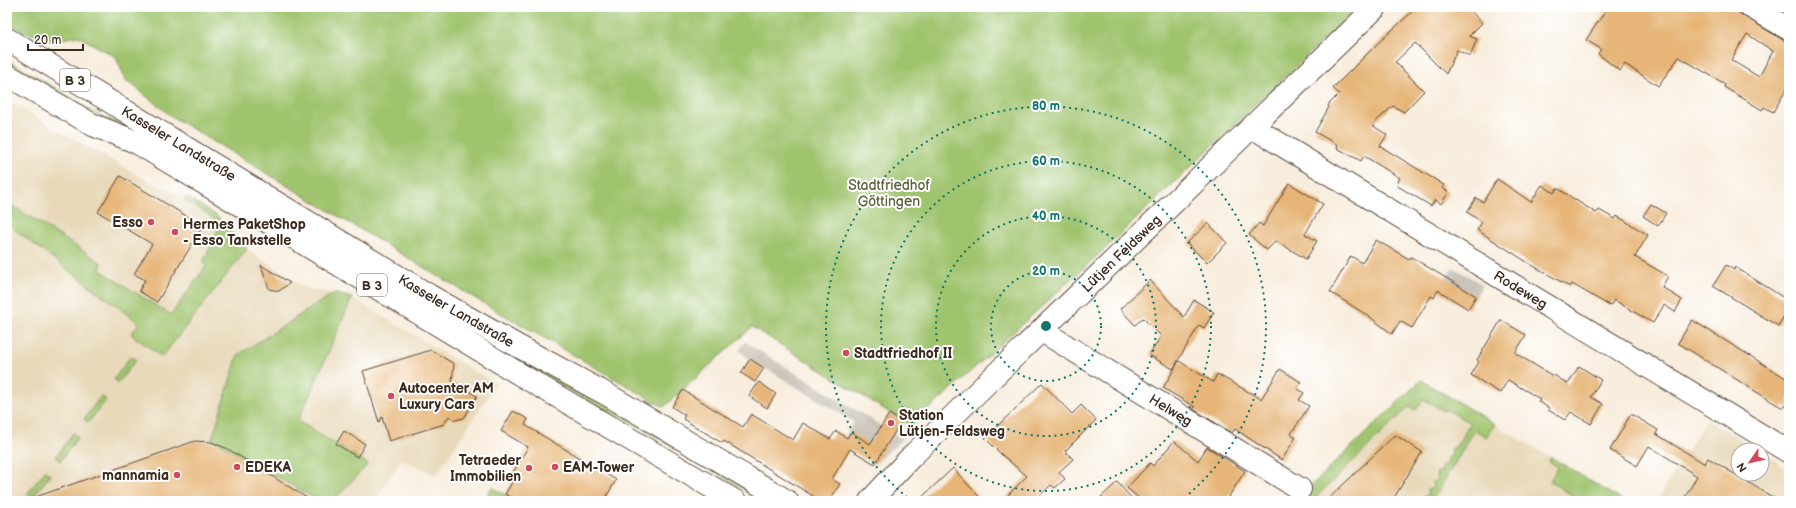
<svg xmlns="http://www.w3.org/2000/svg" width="1796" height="508" viewBox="0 0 1796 508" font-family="'Balsamiq Sans',sans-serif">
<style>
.built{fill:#e8d9ba}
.industrial{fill:#c9c3b8}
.green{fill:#a0c46e;stroke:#6e7746}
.building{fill:#e6b577;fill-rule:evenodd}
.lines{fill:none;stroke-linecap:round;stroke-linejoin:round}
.minor-casing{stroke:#57473b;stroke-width:24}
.major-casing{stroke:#57473b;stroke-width:24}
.minor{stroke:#fff;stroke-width:22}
.major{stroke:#fff;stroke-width:22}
.ring{fill:none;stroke:#0f766e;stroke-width:2;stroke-dasharray:2 4}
.poi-dot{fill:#d1495b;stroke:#fff;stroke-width:1.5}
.labels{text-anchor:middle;stroke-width:4;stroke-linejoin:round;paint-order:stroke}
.shield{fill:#fff;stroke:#766a62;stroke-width:1}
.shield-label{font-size:13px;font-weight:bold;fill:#3b2a1e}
.street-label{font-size:14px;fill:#3b2a1e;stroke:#fff}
.park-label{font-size:14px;fill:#5e603a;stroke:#fff}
.poi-label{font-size:14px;font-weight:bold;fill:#3b2a1e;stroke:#fff;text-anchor:start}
.centre{fill:#0f766e;stroke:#fff;stroke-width:2}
.ring-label{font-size:12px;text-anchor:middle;font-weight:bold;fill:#0f766e;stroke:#fff;stroke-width:4;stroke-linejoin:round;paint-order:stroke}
</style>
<rect width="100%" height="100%" fill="#fff"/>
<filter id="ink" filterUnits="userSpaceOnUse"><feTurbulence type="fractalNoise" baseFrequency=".025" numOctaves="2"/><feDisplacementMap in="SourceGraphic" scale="8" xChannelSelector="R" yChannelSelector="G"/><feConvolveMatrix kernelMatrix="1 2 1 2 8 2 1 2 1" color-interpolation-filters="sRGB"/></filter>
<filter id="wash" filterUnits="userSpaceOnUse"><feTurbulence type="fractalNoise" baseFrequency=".012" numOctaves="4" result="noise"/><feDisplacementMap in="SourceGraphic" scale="16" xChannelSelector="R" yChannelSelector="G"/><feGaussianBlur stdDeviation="0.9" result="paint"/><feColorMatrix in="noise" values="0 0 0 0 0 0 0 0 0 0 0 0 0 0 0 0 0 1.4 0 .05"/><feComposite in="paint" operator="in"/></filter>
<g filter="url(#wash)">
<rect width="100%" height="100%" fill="#f8eddd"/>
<path class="built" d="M7,101L153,184L187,197L216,215L247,249L308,290L334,293L352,298L496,384L436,475L401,459L376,501H7Z
M1421,380L1623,501H1295Z
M1706,419L1758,450H1738V474H1762V453L1789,469V501H1657Z"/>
<path class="industrial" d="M1453,267L1483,285L1468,309L1448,297L1455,284L1446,278Z
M745,342L893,433L904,438L875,464L840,444L854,422L767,369H764L755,382L741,373L750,359L739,351Z"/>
<path class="green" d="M7,7H1358L1109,245L911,426L752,327L664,407L483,303L171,116L125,79L116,57L78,36L52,41L20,30L7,22Z
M10,61L100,115L143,132L637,421L771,501H762L640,427L533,372L99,117L7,66Z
M187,197L216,215L247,249L162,357L131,334L139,323L7,224V202L102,263L100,270L171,315L206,266L203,263C223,219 226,225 184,200Z
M334,293L352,298L298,421L368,464L333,501H319L212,439L238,355Z
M131,356L136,360L118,383L114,379Z
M1421,380L1495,424L1486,437L1475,430L1432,501H1423L1422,497L1428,495L1427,489L1433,487L1432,482L1438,480L1436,473L1442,471L1441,466L1448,464L1446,458L1452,456L1450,449L1456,447L1470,423L1446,409L1444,411L1423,399L1416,410L1409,407L1312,501H1295Z
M101,396L106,400L88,423L84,419Z
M73,433L78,437L60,461L56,457Z
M1551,457L1623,501H1580L1550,481L1558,467L1548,461Z
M45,471L50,475L32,498L27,494Z
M492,487L516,501H483Z"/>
<g id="blocks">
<path class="building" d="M1417,7H1467L1482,23L1469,36L1477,39L1470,56L1457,50L1446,74L1415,43L1395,62L1424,91L1404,112L1393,106L1372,125L1387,135L1380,146L1444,185L1442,188L1449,192L1441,204L1435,200L1431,206L1396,185L1400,178L1364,156L1361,161L1337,148L1338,145L1315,132L1329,107L1328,105L1339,94L1333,88L1377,44Z
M1608,7H1729L1783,40L1789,41V85L1773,112L1764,107L1762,110L1724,87L1725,84L1679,57L1658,86L1625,64L1620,71L1598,54L1601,49L1586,40ZM1747,34L1773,51L1759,77L1731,60Z
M120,176L203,226L157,302L139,291L145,280L134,274L152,244L98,212Z
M1497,179L1531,202L1542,185L1554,193L1557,188L1596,213L1599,210L1615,219L1617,216L1648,235L1635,257L1668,276L1662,287L1682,300L1675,312L1664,305L1653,323L1614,300L1610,306L1572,284L1570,287L1530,264L1477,230L1482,222L1467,212L1476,198L1483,202Z
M1289,183L1323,204L1305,234L1317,241L1306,259L1276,241L1267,250L1249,235L1259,223L1263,226Z
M1651,204L1666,213L1658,226L1643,216Z
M1208,223L1227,243L1207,263L1187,243Z
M1376,240L1409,259L1411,257L1476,296L1468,309L1438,290L1434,298L1431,296L1412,328L1400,321L1392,334L1370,317L1330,292L1351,256L1362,263Z
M261,265L290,283L279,291L269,289Z
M1726,265L1734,270L1735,267L1789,301V308L1778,326L1713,286Z
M1150,280L1184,317L1194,300L1214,312L1204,328L1199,325L1173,369L1149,355L1161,336L1143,318L1135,325L1120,309Z
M1501,320L1526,335L1515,353L1553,376L1554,375L1568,384L1579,366L1601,380L1591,397L1603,404L1591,424L1571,412L1565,420L1548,410L1549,408L1538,401L1540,399L1508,380L1500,393L1471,375L1479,362L1477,360Z
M1692,320L1789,380V408L1784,405L1783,408L1771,401L1678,343Z
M431,350L454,364L452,381L477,396L464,418L455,420L449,416L444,424L389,441L382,417L379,422L363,371Z
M750,359L764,368L755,382L741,373Z
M1179,361L1213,382L1217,374L1261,399L1280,369L1301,382L1297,388L1304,393L1299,400L1309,406L1291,434L1296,437L1282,460L1235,429L1232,433L1193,409L1195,407L1163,388Z
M759,382L776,394L767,408L749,396Z
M1042,383L1072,414L1081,405L1096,420L1065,451L1073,459L1059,472L1065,479L1055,488L1051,485L1034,501H1002L1027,476L1002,455L985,438Z
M683,390L743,427L751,414L793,440L803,423L830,439L836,431L847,438L851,432L870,444L889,414L901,422L875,464L850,449L832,479L840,484L829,501H821L724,441L722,443L683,419L685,415L672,407Z
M513,411L528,419L525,425L616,480L604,501H516L505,494L514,479L511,476L528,447L501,431Z
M1631,414L1658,430L1656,434L1705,464L1708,458L1779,501H1683L1697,476L1649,446L1637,466L1610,450Z
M344,431L365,444L357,457L336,444Z
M1395,435L1422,452L1392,501H1326Z
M195,441L211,442L228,449L312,501H31L30,499Z
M1174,441L1198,461L1207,447L1245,471L1226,501H1142L1127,488L1150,463L1153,466Z
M953,468L983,501H918Z
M1117,482L1134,501H1097Z"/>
</g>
</g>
<g filter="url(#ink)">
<use href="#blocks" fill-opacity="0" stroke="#57473b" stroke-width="1"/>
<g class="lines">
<defs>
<g id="minor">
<path d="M1751,7L1789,29"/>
<path id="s1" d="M1252,127L1789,452"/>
<path id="s2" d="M1042,331L1300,489"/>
<path id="s3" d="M870,501L911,457L991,379L1376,7"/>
</g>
<g id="major">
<path id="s4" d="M7,39L430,296L516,345L608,395L787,501"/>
<path d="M7,75L93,125L136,142L521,375L735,501"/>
</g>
</defs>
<use href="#minor" class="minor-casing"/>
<use href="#major" class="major-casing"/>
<use href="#minor" class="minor"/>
<use href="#major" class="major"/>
</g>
</g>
<g class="ring">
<circle cx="1046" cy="326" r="55"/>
<circle cx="1046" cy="326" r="110"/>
<circle cx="1046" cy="326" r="165"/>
<path d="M912 501A220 220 0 1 1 1180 501"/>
</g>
<g class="poi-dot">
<circle cx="151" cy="222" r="4"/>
<circle cx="175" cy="232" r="4"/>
<circle cx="846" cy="353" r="4"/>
<circle cx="391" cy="396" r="4"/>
<circle cx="891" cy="423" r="4"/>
<circle cx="237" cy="467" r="4"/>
<circle cx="555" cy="467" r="4"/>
<circle cx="529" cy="468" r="4"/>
<circle cx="177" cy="475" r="4"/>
</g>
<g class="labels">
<g class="shield">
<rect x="60" y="69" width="30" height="22" rx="3"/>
<rect x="357" y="274" width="30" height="22" rx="3"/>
</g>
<g class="shield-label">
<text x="75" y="85">B 3</text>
<text x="372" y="290">B 3</text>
</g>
<g class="street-label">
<text dy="5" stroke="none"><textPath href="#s4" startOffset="201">Kasseler Landstraße</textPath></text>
<text dy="5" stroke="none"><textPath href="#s3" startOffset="353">Lütjen Feldsweg</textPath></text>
<text dy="5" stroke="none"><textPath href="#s1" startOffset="314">Rodeweg</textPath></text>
<text dy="5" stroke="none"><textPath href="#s4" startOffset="525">Kasseler Landstraße</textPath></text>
<text dy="5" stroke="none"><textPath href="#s2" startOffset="151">Helweg</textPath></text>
</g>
<g class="park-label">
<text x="889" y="190">Stadtfriedhof<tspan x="889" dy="16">Göttingen</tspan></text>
</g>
<g class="poi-label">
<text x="143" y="227" text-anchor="end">Esso</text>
<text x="183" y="229">Hermes PaketShop<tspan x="183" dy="16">- Esso Tankstelle</tspan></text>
<text x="854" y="358">Stadtfriedhof II</text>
<text x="399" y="393">Autocenter AM<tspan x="399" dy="16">Luxury Cars</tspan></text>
<text x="899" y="420">Station<tspan x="899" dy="16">Lütjen-Feldsweg</tspan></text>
<text x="521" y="465" text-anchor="end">Tetraeder<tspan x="521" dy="16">Immobilien</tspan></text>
<text x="245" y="472">EDEKA</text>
<text x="563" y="472">EAM-Tower</text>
<text x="169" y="480" text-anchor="end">mannamia</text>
</g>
</g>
<circle cx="1046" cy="326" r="6" class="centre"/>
<g class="ring-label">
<text x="1046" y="110">80 m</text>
<text x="1046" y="165">60 m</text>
<text x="1046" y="220">40 m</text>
<text x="1046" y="275">20 m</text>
</g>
<rect width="1796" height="508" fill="none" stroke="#fff" stroke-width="24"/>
<g transform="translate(1750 462) rotate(236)"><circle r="19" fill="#ffffff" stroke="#b1aaa5"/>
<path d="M0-3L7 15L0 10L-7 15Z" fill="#d1495b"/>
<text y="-6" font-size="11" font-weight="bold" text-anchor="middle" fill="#3b2a1e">N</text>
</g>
<path d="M28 44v6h55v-6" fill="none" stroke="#3b2a1e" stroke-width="2"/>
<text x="34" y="44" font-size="12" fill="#3b2a1e" stroke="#ffffff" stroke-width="3" paint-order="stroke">20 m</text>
</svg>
